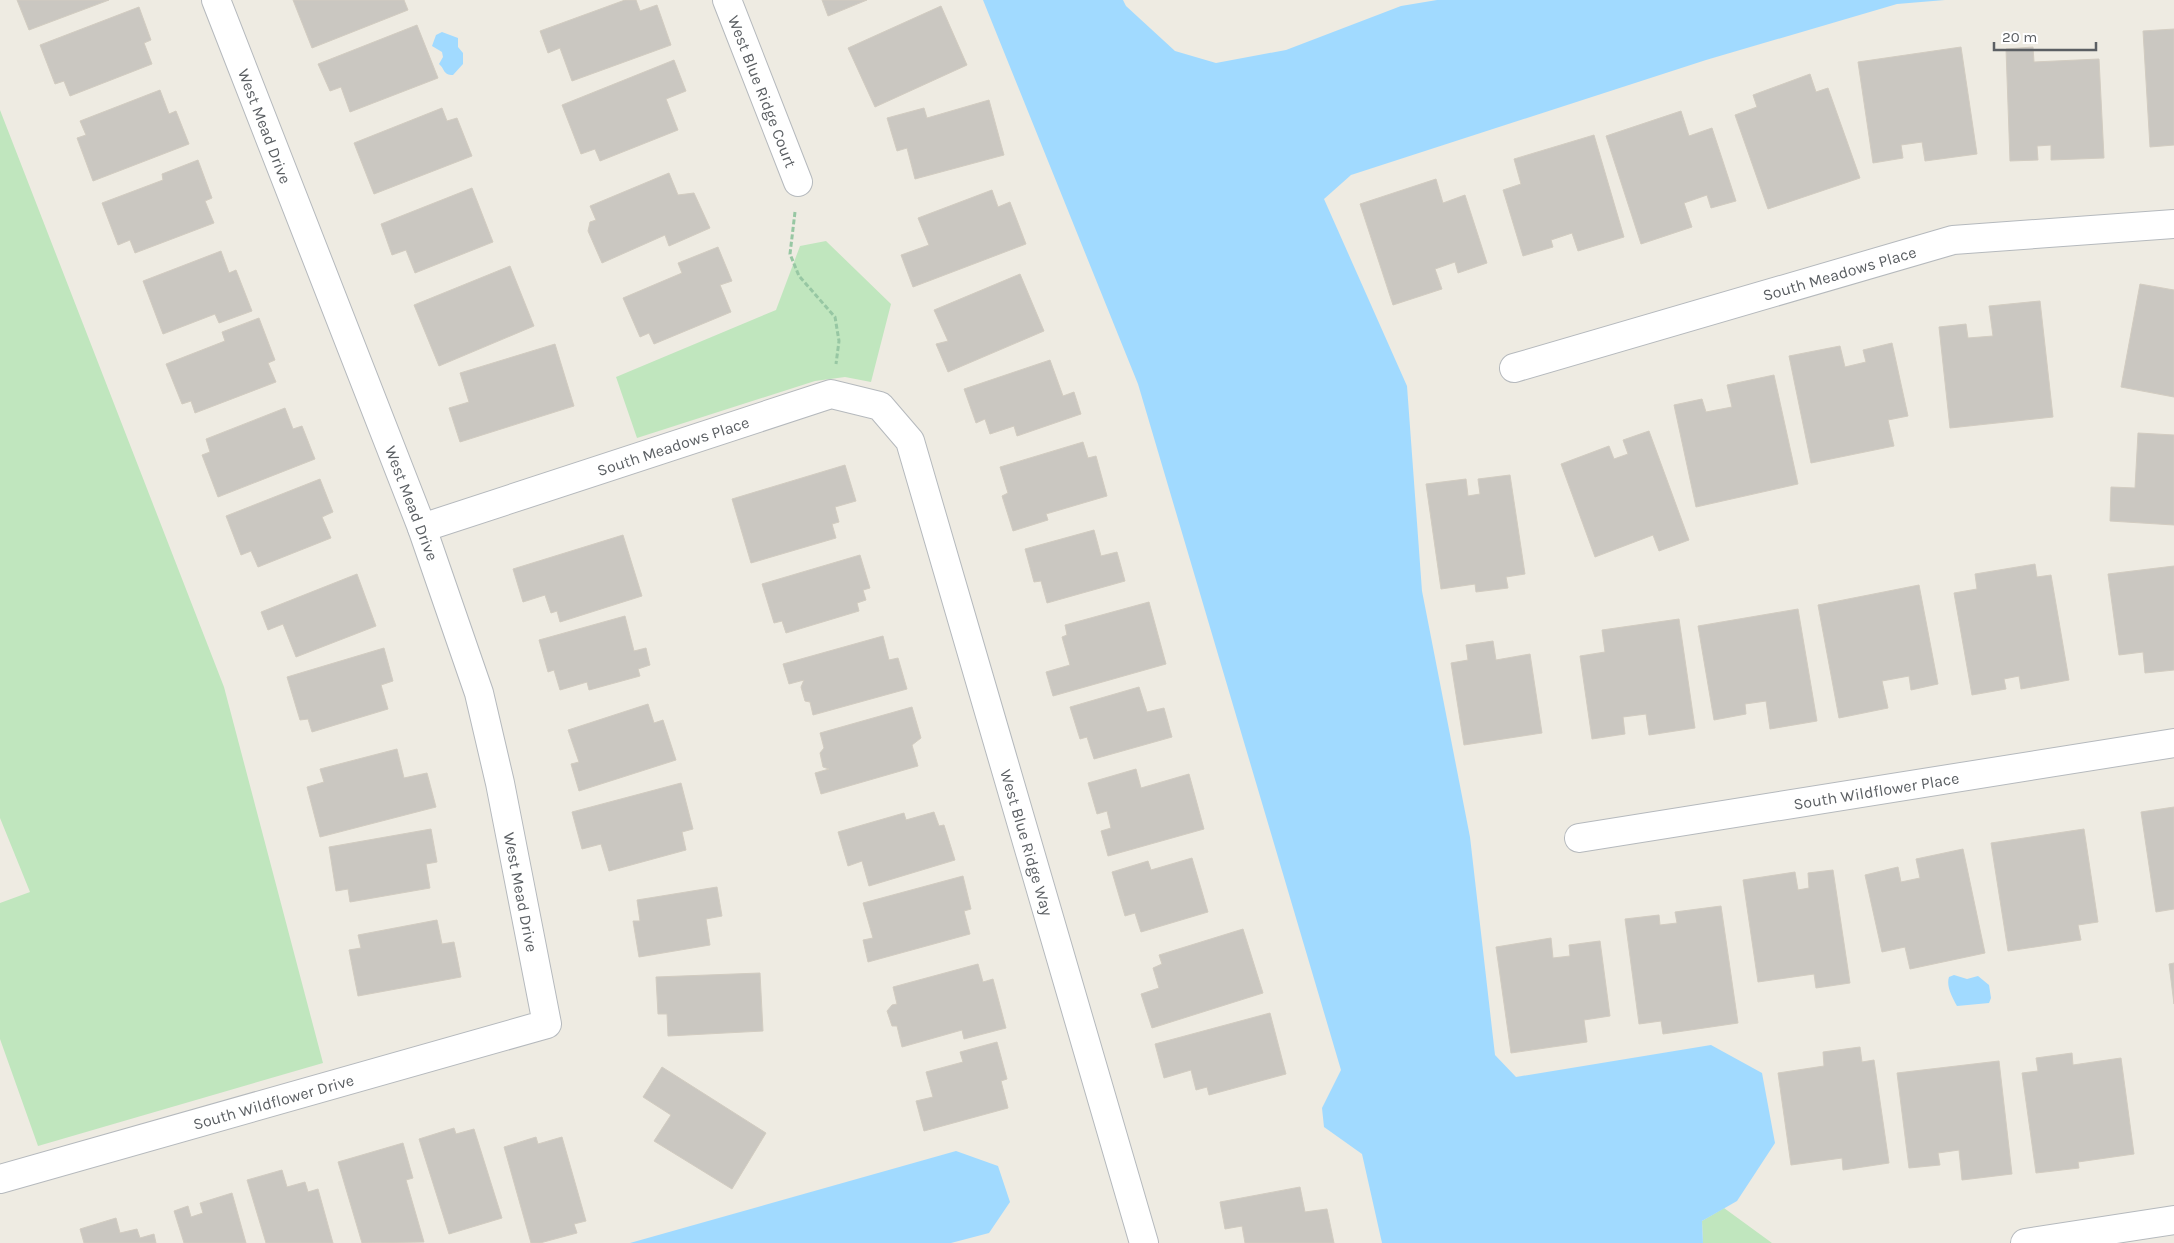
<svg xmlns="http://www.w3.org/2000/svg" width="2174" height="1243" viewBox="0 0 2174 1243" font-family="Karla,sans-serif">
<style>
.green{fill:#c0e6be}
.water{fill:#a1daff}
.building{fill:#cac7c1;stroke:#d2ccc1}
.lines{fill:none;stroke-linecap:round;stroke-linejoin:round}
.minor-casing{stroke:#b5b9bd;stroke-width:30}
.path{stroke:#97c7a3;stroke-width:3;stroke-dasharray:5 2.5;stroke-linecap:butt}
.minor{stroke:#fff;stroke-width:28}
.labels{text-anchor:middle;stroke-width:4;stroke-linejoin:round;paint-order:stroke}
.street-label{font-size:16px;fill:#5b5f63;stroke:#fff}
</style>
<rect width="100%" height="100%" fill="#eeebe2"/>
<path class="green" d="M0,110L224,687L323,1063L38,1146L0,1039V903L30,892L0,818Z
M826,241L891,304L871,382L845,377L815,381L637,438L616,377L776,310L800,246Z
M1724,1208L1772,1243H1703L1702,1221Z"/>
<path class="water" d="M983,0H1123L1126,6L1175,51L1216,63L1286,50L1401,6L1437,0H1945L1897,4L1706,60L1351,175L1324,199L1407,386L1422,591L1470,837L1495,1055L1516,1077L1711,1045L1762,1073L1775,1143L1737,1201L1702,1221L1703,1243H1382L1362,1154L1324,1127L1322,1108L1341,1070L1138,384Z
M442,32L458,38V47L463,53V64L453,75C443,75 445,69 439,64L443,57L442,52L432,46L436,35Z
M1954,975L1967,979L1978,976L1989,985L1991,998L1989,1003L1957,1006C1952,997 1946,986 1949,977Z
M956,1151L998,1166L1010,1202L989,1233L951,1243H630Z"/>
<path class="building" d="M17,0H109L29,30Z
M293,0H404L408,10L312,48Z
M625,0H636L640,11L657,5L671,45L572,81L560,48L548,53L540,31Z
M822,0H867L828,16Z
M941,6L967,65L875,107L848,48Z
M139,7L151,40L144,43L152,64L70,96L64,81L55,84L40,45Z
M417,25L438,78L350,112L341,87L330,91L318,64Z
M2174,29V145L2150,147L2143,31Z
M1961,47L1977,154L1925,161L1922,142L1901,145L1903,158L1873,163L1858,62Z
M2033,47L2034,62L2099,59L2104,158L2051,160V145L2037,146L2038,160L2010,161L2006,49Z
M674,60L686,91L666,99L678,130L600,161L595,149L581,154L562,105Z
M1810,74L1816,92L1828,88L1860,178L1768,209L1735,115L1757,107L1753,95Z
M160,90L169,114L176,111L189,144L93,181L77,138L86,135L80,121Z
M989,100L1004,155L915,179L907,148L897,151L887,118L924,108L927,118Z
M442,108L447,121L457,118L472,156L374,194L354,143Z
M1681,111L1689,136L1712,128L1736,201L1711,208L1707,195L1684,203L1692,227L1641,244L1606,136Z
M1594,135L1624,237L1578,251L1572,233L1551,240L1553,247L1523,256L1503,190L1521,184L1514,159Z
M198,160L212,198L205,201L214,223L135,253L130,240L118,245L102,203L163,180L162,174Z
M669,173L678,195L694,193L710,228L669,246L665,235L602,263L588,231L590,222L596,220L590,206Z
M1436,179L1443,203L1465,195L1487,263L1458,273L1455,262L1435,269L1442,289L1393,305L1360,204Z
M472,188L493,242L415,273L406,250L392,255L381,224Z
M992,190L998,207L1010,202L1026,244L913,287L901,255L929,245L918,218Z
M718,247L732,281L720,285L731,312L654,344L649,333L640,337L623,298L682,273L678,263Z
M221,251L229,273L236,270L252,311L219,323L215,314L163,334L143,281Z
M510,266L534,326L439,366L414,305Z
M1020,274L1044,331L948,372L936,344L948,341L934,310Z
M2140,284L2174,290V397L2121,387Z
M2040,301L2053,417L1950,428L1939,327L1966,324L1968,338L1993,336L1989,306Z
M259,318L275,360L268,363L276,382L195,413L191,401L182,404L166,364L225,341L222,332Z
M1892,343L1908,416L1888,420L1894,446L1811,463L1789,356L1840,346L1845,367L1866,362L1863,350Z
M555,344L574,406L460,442L449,408L469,402L460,373Z
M1050,360L1063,396L1074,392L1081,414L1017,436L1014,426L990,434L985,419L976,423L964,389Z
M1774,375L1798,484L1696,507L1674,405L1702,399L1706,412L1732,407L1727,385Z
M285,408L293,429L302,426L315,459L218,497L202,455L210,452L206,439Z
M1649,431L1689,540L1659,551L1653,535L1595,557L1561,464L1609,446L1614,459L1628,454L1623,440Z
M2138,433L2174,435V525L2110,521L2111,487L2135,488Z
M1083,442L1088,458L1096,456L1107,496L1046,514L1048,520L1013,531L1002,496L1008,493L1000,467Z
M845,465L856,501L835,507L839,522L832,524L836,538L751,563L732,499Z
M1510,475L1525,574L1506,577L1508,588L1476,592L1475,584L1441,589L1426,484L1466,479L1468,496L1480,494L1478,479Z
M320,479L333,512L322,517L331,538L258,567L251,551L241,555L226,516Z
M1094,530L1101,556L1117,552L1125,581L1047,603L1041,581L1034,582L1025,549Z
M623,535L642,596L560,622L557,611L551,613L545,595L523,602L513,569Z
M860,555L870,588L863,590L866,600L857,603L859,611L786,633L782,621L774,623L762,584Z
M2035,564L2037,577L2051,575L2069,680L2021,689L2019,676L2004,679L2006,689L1972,695L1954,593L1977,589L1975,574Z
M2174,566V670L2145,673L2143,652L2119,655L2108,574Z
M357,574L376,626L296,657L283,624L268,630L261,612Z
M1919,585L1938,684L1911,690L1909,676L1882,681L1888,708L1839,718L1818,605Z
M1149,602L1166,664L1053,696L1046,672L1070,665L1062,637L1067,635L1065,625Z
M1798,609L1817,721L1770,729L1766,701L1745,704L1746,714L1714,720L1698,626Z
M625,616L634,651L646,648L650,665L638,669L640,676L589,690L587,682L560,690L554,670L548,672L539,640Z
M1679,619L1695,728L1649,735L1646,714L1623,717L1625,734L1592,739L1580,656L1605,652L1602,630Z
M883,636L889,660L898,658L907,689L813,715L810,702L805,701L801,687L804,680L789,684L783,664Z
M1493,641L1496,660L1530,654L1542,733L1464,745L1451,663L1468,660L1466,645Z
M384,648L393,681L381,685L388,709L312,732L308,719L300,720L287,677Z
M1139,687L1147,712L1164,708L1172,737L1094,759L1087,737L1080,739L1070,707Z
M648,704L654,723L663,720L676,760L579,791L571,764L579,762L568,730Z
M912,707L921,738L912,745L918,766L821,794L815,773L829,769L823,767L820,753L824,748L820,733Z
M397,749L404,778L427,773L436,807L320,837L307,787L324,782L320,769Z
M1136,769L1141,788L1189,774L1204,829L1108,856L1101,831L1111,828L1107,811L1097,814L1088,783Z
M681,783L693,829L682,832L686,850L609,871L601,844L582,849L572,812Z
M2174,807V909L2156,912L2141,812Z
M934,812L939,826L944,825L955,860L869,886L862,861L848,866L838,832L904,813L906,820Z
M431,829L437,862L426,864L430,888L350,902L348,889L336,891L329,847Z
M2084,829L2098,922L2078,925L2081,940L2008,951L1991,843Z
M1963,849L1985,953L1910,969L1905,947L1882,952L1865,875L1898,867L1901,882L1920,878L1916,859Z
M1192,858L1208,912L1141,932L1135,913L1125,916L1112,872L1148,861L1151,870Z
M1833,870L1850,983L1816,988L1814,974L1758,982L1743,880L1795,872L1798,890L1809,888L1808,873Z
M963,876L971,909L964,911L970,934L868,962L863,940L873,938L863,903Z
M717,887L722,916L706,919L710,945L639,957L633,921H640L637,900Z
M1721,906L1738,1023L1663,1034L1661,1021L1639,1024L1625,919L1659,915L1660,925L1677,923L1675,912Z
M437,920L442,944L454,942L461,977L358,996L349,950L361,948L358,935Z
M1243,929L1263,993L1152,1028L1141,994L1159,988L1153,968L1162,964L1159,955Z
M1551,938L1553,958L1570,956L1569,945L1600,941L1610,1016L1584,1020L1587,1042L1511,1053L1496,947Z
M2174,963V1004L2169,964Z
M978,964L983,982L993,979L1006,1028L964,1039L962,1030L902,1047L897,1026H892L887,1011L892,1005L897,1004L893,987Z
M760,973L763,1031L668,1036L667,1014H658L656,977Z
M1270,1013L1286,1074L1209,1095L1207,1087L1196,1090L1191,1070L1164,1078L1155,1044Z
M997,1042L1007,1079L1001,1081L1008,1108L924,1131L916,1101L933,1097L926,1072L963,1062L960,1052Z
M1860,1047L1862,1062L1874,1060L1889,1163L1843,1170L1842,1158L1791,1165L1778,1073L1824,1066L1823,1052Z
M2072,1053L2073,1065L2121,1058L2134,1154L2078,1162L2079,1168L2036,1173L2022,1073L2038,1071L2036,1058Z
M1999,1061L2012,1174L1962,1180L1959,1150L1938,1153L1940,1165L1909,1168L1897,1073Z
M662,1067L766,1133L732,1189L654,1141L671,1115L643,1097Z
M454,1128L456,1134L474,1129L502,1218L449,1234L419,1139Z
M536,1137L538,1144L562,1137L586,1221L574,1224L577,1233L540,1243H531L504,1147Z
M403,1143L413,1178L406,1180L424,1242L362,1243L338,1162Z
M282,1170L287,1187L305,1182L308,1192L318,1189L333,1243H266L247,1180Z
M1300,1187L1305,1212L1327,1209L1334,1243H1245L1242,1226L1225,1229L1220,1202Z
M232,1193L246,1243H184L174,1211L188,1206L191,1217L203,1213L200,1203Z
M116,1218L120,1233L137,1229L140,1238L154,1234L156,1243H84L80,1229Z"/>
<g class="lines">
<defs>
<g id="minor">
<path id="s1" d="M727,0L798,182"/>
<path id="s2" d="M1514,368L1953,240L2174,224"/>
<path id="s3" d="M422,528L831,394L880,406L910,441L1144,1243"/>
<path id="s4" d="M1579,838L2174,743"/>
<path id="s5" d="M0,1179L547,1024L500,783L479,693L422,528L216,0"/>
<path d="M2025,1243L2174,1220"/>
</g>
</defs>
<use href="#minor" class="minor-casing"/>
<path class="path" d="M795,212L790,254L799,276L835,317L839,341L836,364"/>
<use href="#minor" class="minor"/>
</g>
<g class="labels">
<g class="street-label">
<text dy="6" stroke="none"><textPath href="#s1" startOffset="98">West Blue Ridge Court</textPath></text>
<text transform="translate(265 126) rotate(69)" y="6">West Mead Drive</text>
<text dy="6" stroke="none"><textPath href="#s2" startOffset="339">South Meadows Place</textPath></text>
<text dy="6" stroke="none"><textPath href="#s3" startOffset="264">South Meadows Place</textPath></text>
<text transform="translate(412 503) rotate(69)" y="6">West Mead Drive</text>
<text dy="6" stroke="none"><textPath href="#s4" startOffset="301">South Wildflower Place</textPath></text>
<text dy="6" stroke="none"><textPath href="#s3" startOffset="945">West Blue Ridge Way</textPath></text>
<text transform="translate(521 892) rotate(79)" y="6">West Mead Drive</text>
<text dy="6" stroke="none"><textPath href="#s5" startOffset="284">South Wildflower Drive</textPath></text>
</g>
</g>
<path d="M1994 42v8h102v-8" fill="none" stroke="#5b5f63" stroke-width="2.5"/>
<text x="2002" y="42" font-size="15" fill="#5b5f63" stroke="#ffffff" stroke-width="4" paint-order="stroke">20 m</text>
</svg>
